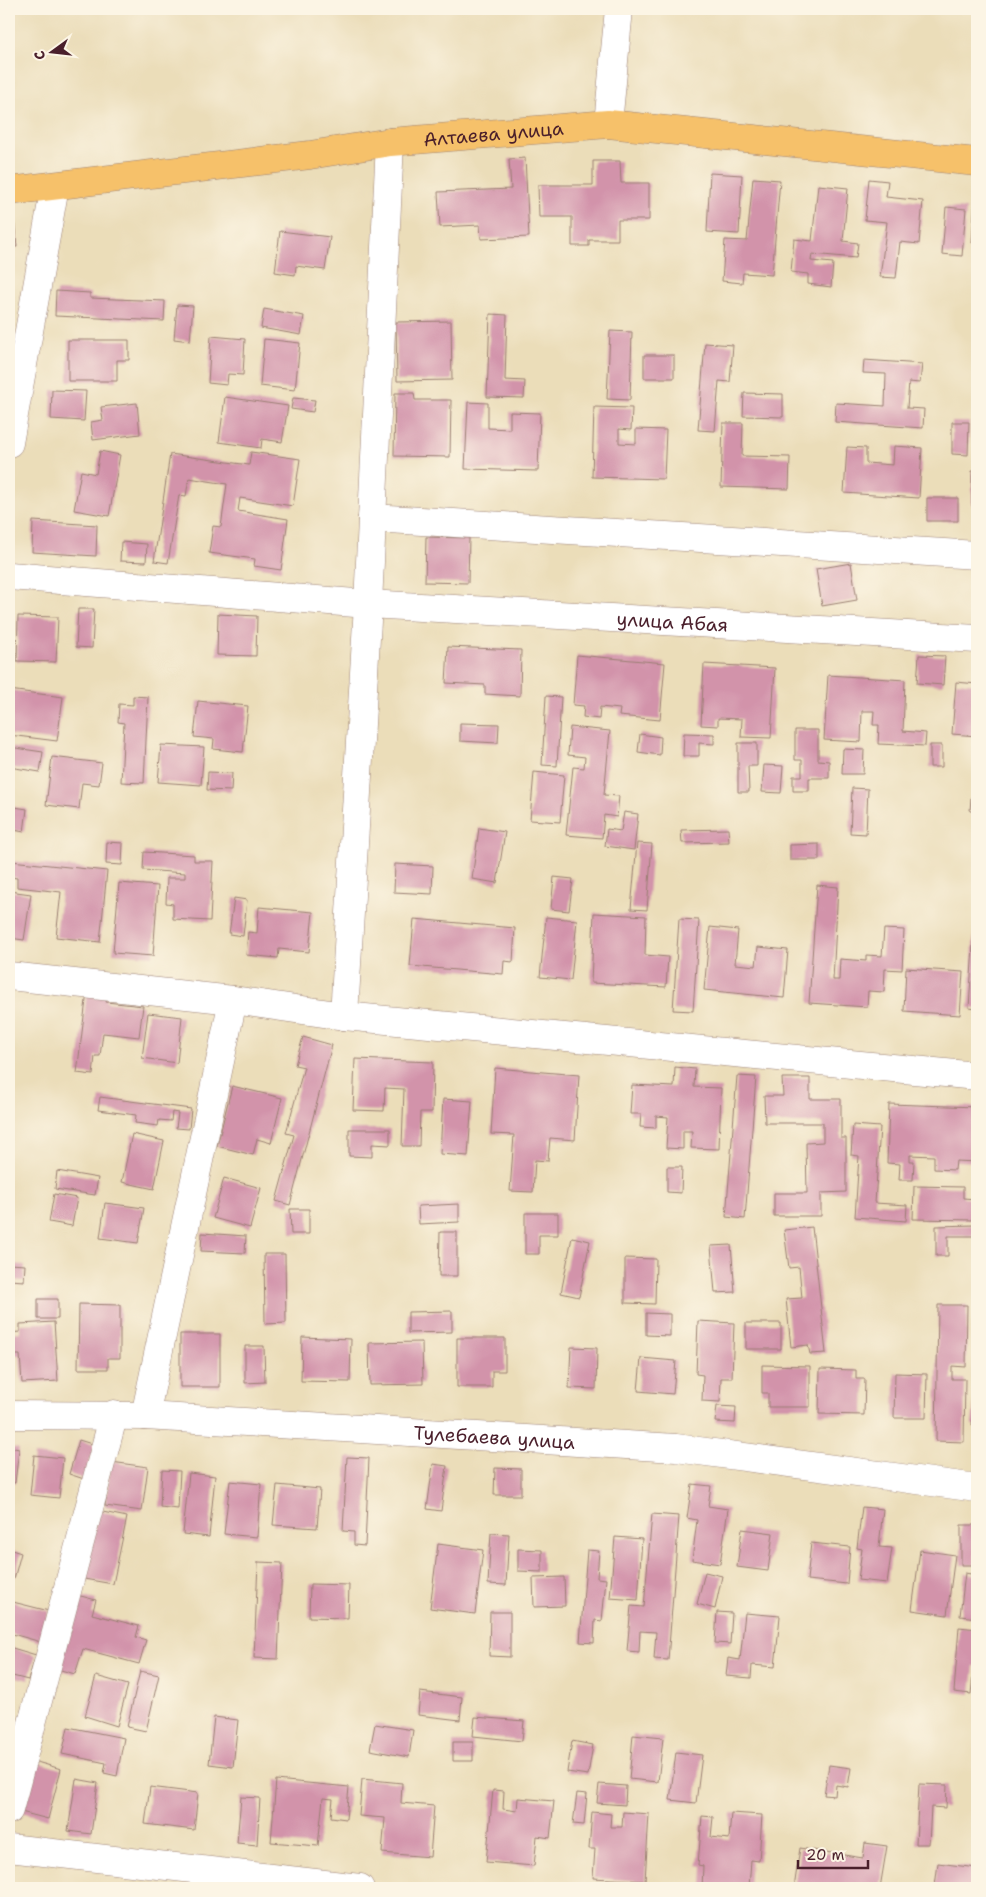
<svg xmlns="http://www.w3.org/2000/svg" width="986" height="1897" viewBox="0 0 986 1897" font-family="'Shantell Sans',sans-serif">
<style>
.building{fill:#d293aa}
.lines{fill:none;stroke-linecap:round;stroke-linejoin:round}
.minor-casing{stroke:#9a7e72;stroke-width:29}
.major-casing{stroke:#9a7e72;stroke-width:29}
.minor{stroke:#fff;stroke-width:28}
.major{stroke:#f6c16b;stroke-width:28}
.labels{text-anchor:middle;stroke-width:4;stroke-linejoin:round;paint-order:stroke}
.street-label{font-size:19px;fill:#4a1f2b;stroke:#fcf5e5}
</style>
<rect width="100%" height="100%" fill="#fcf5e5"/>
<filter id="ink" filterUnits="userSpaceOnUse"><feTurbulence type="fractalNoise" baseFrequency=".02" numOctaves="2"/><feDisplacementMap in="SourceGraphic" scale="10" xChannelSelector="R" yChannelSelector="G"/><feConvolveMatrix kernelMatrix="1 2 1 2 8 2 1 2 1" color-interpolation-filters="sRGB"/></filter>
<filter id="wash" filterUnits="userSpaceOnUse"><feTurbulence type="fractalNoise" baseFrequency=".0096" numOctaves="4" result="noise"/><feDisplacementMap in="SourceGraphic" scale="20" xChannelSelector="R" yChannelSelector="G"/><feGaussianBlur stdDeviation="1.12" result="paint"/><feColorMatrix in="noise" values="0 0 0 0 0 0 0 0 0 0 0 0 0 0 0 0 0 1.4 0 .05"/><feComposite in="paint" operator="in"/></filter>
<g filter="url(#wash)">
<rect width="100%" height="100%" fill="#ebddb9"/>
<g id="blocks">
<path class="building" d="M525,158L529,237L481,239L480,225L440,227L438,192L511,189L509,159Z
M593,161H620L621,183H649V220H618V240H589V246H572V217H539L538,185H593Z
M710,173L742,175L739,234L707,232Z
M753,178L780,180L772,275L743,273L742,283L722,281L725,240L747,241Z
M869,179L888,181L886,197L923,201L919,244L900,242L896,278L880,277L887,222L865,220Z
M818,185L848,188L843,241L858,243L856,258L812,254L811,261L833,263L831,287L808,284V274L791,272L794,239L812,241Z
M975,198L977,199V243H972Z
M946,207L966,209L962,256L942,254Z
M13,209L17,247H9V210Z
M280,231L330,237L325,270L296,266L295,275L275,272Z
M56,291L90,293V298L165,301L164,321L55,316Z
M177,305L193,306L190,341L174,339Z
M264,309L304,316L301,335L261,328Z
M490,314L507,315L505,380L525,381L524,398L487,397Z
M451,321L452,380L397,381L396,322Z
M610,331L632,332L630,400L607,399Z
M211,336L245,339L243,375L228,374L227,385L208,383Z
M264,339L300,343L295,390L260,386Z
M68,340H129V360H117V381H68Z
M705,343L733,345L730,382L719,381L715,431L698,430Z
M644,355H674V378H644Z
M864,360L922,364L920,383L909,382L907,408L924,409L923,428L835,422L836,403L885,406L886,374L863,373Z
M52,390L86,391L84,421L51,419Z
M395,393H414L415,400H451L450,457L394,456Z
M744,393L783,394V417L743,416Z
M225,397L288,406L282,442L262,439L261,448L219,442Z
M293,398L315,400L313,412L291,409Z
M468,402L488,403V428L510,429V412L540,413L538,471L465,469Z
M137,403L140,434L93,440L91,422L103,420L101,407Z
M594,407L632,408L631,430L619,429V443L636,444V429L666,430L664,479L592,477Z
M952,422H969L968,455L952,454Z
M723,423H743L742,456L790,457L789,489L721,487Z
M894,446L922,448L919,498L844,493L847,447L866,448V463L893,465Z
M100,451L120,455L109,516L74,510L81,471L96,474Z
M251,452L300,459L293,506L240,498L238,511L288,519L281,570L254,566L255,559L209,553L213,526L221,527L227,484L189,478L186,496L179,495L168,563L154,561L170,454L249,465Z
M972,471H977V506H972Z
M927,498H958V521H927Z
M33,521L97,525L96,556L32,552Z
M426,537L469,538L468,583L425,582Z
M121,542L147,544L146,562L120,561Z
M851,563L857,600L822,606L816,569Z
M78,609H94L92,648L76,647Z
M218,614L257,616L256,656L217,655Z
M18,616L58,617L56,662L17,661Z
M448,647L521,650L520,696L485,694V685L446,683Z
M577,655L665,663L660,720L619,716L620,709L600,707L599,719L583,717L584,706L573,705Z
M919,655L945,656L943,685L917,683Z
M704,664L775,668L771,738L741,737L742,719L718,718V726L701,725Z
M828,675L905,680L903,731L926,733L925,746L878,744L879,725H873L874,711H862L861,742L824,740Z
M956,682L977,684V736L952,734Z
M9,690L63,697L57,741L9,735Z
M133,696L148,697L144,783L121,782L124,723L118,722L119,704L133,705Z
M546,696L561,697L557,766L542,765Z
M198,701L248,706L243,752L213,749L214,739L194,737Z
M460,723L499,724L498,743L460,741Z
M570,727L610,731L604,795L619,796L617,817L604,815L602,838L566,835L573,767L584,768L585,757L568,755Z
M795,730H818V760L829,761V778H809V791H793V776H802V760H795Z
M684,733L714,734V744L699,743V756H683Z
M640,734L661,737L660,755L638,752Z
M738,743H757V766H748L749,792H738Z
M161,745L204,747L201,785L158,782Z
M930,745H942V767H930Z
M9,747L43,752L40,772L9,767Z
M843,749L864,750L863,774H842Z
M52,757L102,763L99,785L82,783L79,809L46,805Z
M764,765L783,766L781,793L762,792Z
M208,772L232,773L231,791L207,790Z
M534,772L564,775L560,822L530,820Z
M852,788L868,789L866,834L850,833Z
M971,797H977V811H970Z
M9,806L27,809L24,832L14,830L11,856H9Z
M624,812L638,814L634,850L605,846L607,829L621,831Z
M479,828L505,832L497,883L472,879Z
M728,829L729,842L682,843L681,830Z
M107,842L123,843L122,865L106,864Z
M637,843L652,844L647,910L631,909Z
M819,844V860H790V845Z
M144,852L194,855V861H213L210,921L173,919V904L166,903L167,878H185V873L143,870Z
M11,861L107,871L100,942L56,937L61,892L17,887V878L10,877Z
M395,864L433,866L432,894L394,892Z
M554,877L573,879L569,911L551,909Z
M119,883L158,886L153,956L113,953Z
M817,885L838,887L833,980H839L840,959L866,961V955L882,956L884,929L904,930L902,970L885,969L884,992L868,991L867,1007L809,1003Z
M9,891L31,894L24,940L9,938Z
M234,898L247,900L243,936L229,934Z
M259,907L313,912L309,952L279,949L278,958L246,955L248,932L257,933Z
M594,913L646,916L645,955L668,957L666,987L591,983Z
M975,915H977V1009L969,1008Z
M546,917L577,920L571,980L540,977Z
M414,919L515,928L513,962L504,961L503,974L410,966Z
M679,919L699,920L693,1011L673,1010Z
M710,927L738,930L735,964L756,966L758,947L788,950L784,998L704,990Z
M906,968L963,972L960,1015L904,1011Z
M87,992L107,994L106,1002L143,1006L139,1037L103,1033L100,1056H95L93,1075L77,1073Z
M148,1013L182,1017L177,1063L142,1058Z
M303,1037L332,1045L290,1205L276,1201L294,1135L286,1133L304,1067L295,1065Z
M355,1059L433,1062L432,1112H420L419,1146H402L404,1089L385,1088L384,1111L353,1110Z
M675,1067L695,1069L694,1087L721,1088L719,1149L691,1148L692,1131H683V1149L666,1148L668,1117L656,1116V1128L640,1127L641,1114H630L632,1085L674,1087Z
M495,1068L579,1075L575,1140L550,1138L548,1161L535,1160L533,1192L510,1191L514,1135L491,1134Z
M737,1076L756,1077L745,1219L726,1217Z
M782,1078H810V1099H841V1138H846V1192L821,1193V1216H774V1193H807L806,1143L823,1142V1123H765L764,1096H783Z
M232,1086L282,1098L271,1143L257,1139L253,1155L217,1146Z
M100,1097L191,1109L189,1129L176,1128L178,1113L172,1112L171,1121L159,1120L158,1126L135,1123L136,1115L98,1110Z
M443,1099L472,1101L468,1156L440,1154Z
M889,1104L977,1107V1162L956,1161L955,1170L934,1169V1156L910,1155V1161H914L913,1180H899L900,1164L887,1163Z
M853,1125L880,1127L875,1203L907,1205L906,1221L855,1217L859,1156L851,1155Z
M349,1129H390V1145L372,1144V1157L349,1156Z
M132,1134L164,1141L154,1189L122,1182Z
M667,1167H682L681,1193L667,1192Z
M57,1171L98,1178L95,1195L55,1189Z
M224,1178L261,1188L250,1228L213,1218Z
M914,1186L963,1187V1198L976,1199V1220L913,1219Z
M54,1194L77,1198L72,1226L49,1222Z
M105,1203L144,1208L138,1243L100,1238Z
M459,1204V1222L419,1224L418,1206Z
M290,1209H309V1234H291Z
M525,1213H558V1235H539V1254H525Z
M974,1225V1236H948V1256H936V1226Z
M812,1227L826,1353L810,1354L808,1345L791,1347L786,1299L802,1298L799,1267L789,1268L784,1230Z
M440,1232H457V1276H439Z
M202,1233L246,1236L245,1253L201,1251Z
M572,1237L590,1241L579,1297L561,1293Z
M731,1245L735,1292L715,1293L711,1246Z
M264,1254H285L286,1323L265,1324Z
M625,1258L656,1259L655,1304L625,1303Z
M9,1264L25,1265L24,1281L9,1280Z
M38,1299H58V1319H38Z
M79,1304L120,1305V1358H108V1369H78Z
M938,1305H967L966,1367L952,1366V1379H965L964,1442L936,1441Z
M452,1311V1332L408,1333V1312Z
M646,1313L670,1314V1336L646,1335Z
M698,1321L734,1323L732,1378H721L720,1402L702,1401L703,1375L696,1374Z
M54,1322L58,1381L22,1383L20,1355H9V1333L20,1332V1324Z
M746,1323H781V1349H746Z
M180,1334H220V1387H180Z
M302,1337L351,1339L350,1382L301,1381Z
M457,1338H505V1371H492V1387H457Z
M422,1342L423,1384L370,1385L369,1343Z
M245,1346H264L265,1382L245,1383Z
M571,1347L597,1348L596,1389L569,1388Z
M641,1358L676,1361L673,1394L638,1391Z
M762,1365L810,1366V1407H768V1393H762Z
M820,1369L856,1370V1379H865L864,1415L819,1414Z
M895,1373L927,1374L926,1418H894Z
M975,1394H977V1425H972Z
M717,1406L736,1407L735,1423L715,1422Z
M79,1440L95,1445L84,1479L69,1474Z
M9,1447L19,1449L15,1483L9,1482Z
M34,1455L63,1458L59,1498L30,1495Z
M347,1457L369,1458L365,1546L354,1545V1532L343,1531Z
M111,1462L148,1467L142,1511L105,1506Z
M433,1464L447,1466L441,1511L427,1509Z
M495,1468L521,1469V1495H494Z
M162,1470L180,1471L178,1509L160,1507Z
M189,1473L215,1476L209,1537L183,1534Z
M230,1481L261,1484L257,1537L224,1534Z
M692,1484L711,1486L708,1506L728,1509L720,1564L692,1560L697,1520L687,1518Z
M277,1485L320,1489L317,1528L273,1525Z
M862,1507L883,1509L879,1547L892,1548L887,1583L858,1580L862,1549L857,1548Z
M98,1511L127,1517L113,1584L84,1579Z
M652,1514L679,1516L668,1660L654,1659L656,1632L640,1631L639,1652L627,1651L631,1606L644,1607Z
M961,1525H975V1565H961Z
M742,1529L773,1533L768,1571L737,1567Z
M491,1533L509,1534L506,1585L488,1584Z
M615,1537L642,1539L638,1600L610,1598Z
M811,1543L850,1547L847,1584L807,1580Z
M438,1544L483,1550L475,1614L430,1608Z
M9,1549L21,1553L14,1579L9,1578Z
M518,1549L542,1550V1572L518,1571Z
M587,1550L599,1551L597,1578L606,1579L602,1621L595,1620L594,1643L580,1642Z
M920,1550L955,1555L947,1615L912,1610Z
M258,1562L282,1563L278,1659L254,1658Z
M705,1572L722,1576L715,1609L697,1604Z
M965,1573L977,1575V1618L960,1616Z
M564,1577L565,1606L534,1607L533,1578Z
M310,1584L349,1585L348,1618L309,1617Z
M77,1595L96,1600L92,1614L139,1626L136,1637L146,1640L139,1664L83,1649L75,1674L57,1669Z
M9,1601L49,1611L41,1642L9,1633Z
M490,1612H510V1657L489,1656Z
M717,1612L732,1613L730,1644L715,1643Z
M745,1613L780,1616L775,1667L752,1665L751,1678L726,1676L728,1658L740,1660Z
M959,1627L977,1629L976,1650H977V1666H974L971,1694L954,1692Z
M9,1647L36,1655L28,1680L9,1675Z
M140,1671L159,1675L146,1731L127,1727Z
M96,1676L128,1685L117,1726L85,1716Z
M420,1692L462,1697L460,1720L418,1715Z
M214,1717L238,1720L233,1767L209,1764Z
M475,1717L524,1721L522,1741L473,1736Z
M375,1724L413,1730L409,1757L370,1750Z
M68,1727L124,1738L117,1776L104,1773L106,1763L62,1754Z
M633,1735L663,1738L658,1782L629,1779Z
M572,1741L593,1745L588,1775L567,1772Z
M453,1742H473V1761H453Z
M676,1752L702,1755L696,1803L670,1800Z
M30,1760L61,1769L48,1819L17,1811Z
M829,1765L851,1768L848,1787L836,1785L835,1796L824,1795Z
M76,1779L98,1783L91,1834L68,1831Z
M362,1779L402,1783L401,1803L434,1806L430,1857L382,1853L385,1818L359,1816Z
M276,1780L349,1787L346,1819L331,1817L333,1799L323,1798L318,1846L271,1842Z
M599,1784L626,1786L625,1805L597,1803Z
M919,1784L947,1785L946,1808L931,1807L929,1844H916Z
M150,1787L198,1793L194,1830L145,1824Z
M493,1790L504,1791L503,1809L517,1811L518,1798L554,1801L550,1838L537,1836L534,1866L486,1862Z
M577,1793L587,1794L584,1825L573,1824Z
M241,1797L260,1798L257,1845L237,1843Z
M592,1812L611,1814L610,1827H622L623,1812L649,1814L645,1881L593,1878L595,1849H589Z
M731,1813L762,1815L759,1861L751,1860L749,1888H702L703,1866L698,1865L702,1816L713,1817L711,1837L729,1839Z
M865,1843L887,1846L880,1888H794L800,1848L863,1858Z
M938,1863L977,1868V1888H941L935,1886Z"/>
</g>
</g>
<g filter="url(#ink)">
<use href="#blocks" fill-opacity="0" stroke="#9a7e72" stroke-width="1"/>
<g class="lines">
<defs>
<g id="minor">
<path d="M608,124L619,9"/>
<path d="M9,443L55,186"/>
<path d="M372,518L977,555"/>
<path id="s1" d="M9,576L368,604L977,639"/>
<path d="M9,976L233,1000L344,1016L977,1076"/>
<path d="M344,1016L368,604L390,142"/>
<path id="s2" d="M9,1415L145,1416L676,1448L977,1488"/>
<path d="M145,1416L233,1000"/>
<path d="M9,1810L114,1414"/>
<path d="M9,1848L360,1888"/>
</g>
<g id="major">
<path id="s3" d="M9,191L310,155L390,142L608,124L977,162"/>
</g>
</defs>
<use href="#minor" class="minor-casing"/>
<use href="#major" class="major-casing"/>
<use href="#minor" class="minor"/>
<use href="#major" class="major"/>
</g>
</g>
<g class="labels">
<g class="street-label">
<text dy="7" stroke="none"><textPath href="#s3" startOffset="488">Алтаева улица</textPath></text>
<text dy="7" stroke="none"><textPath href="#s1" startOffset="665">улица Абая</textPath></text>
<text dy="7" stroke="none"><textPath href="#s2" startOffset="486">Тулебаева улица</textPath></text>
</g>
</g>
<rect width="986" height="1897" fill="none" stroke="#fcf5e5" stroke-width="30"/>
<g transform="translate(52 52) rotate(255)" stroke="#fcf5e5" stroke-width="4" paint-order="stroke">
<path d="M0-4L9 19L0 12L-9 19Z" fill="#4a1f2b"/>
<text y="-8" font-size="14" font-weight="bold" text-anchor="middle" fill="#4a1f2b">С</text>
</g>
<path d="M798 1860v8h70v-8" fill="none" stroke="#4a1f2b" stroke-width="2.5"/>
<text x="806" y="1860" font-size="15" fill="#4a1f2b" stroke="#fcf5e5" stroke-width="4" paint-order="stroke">20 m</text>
</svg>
